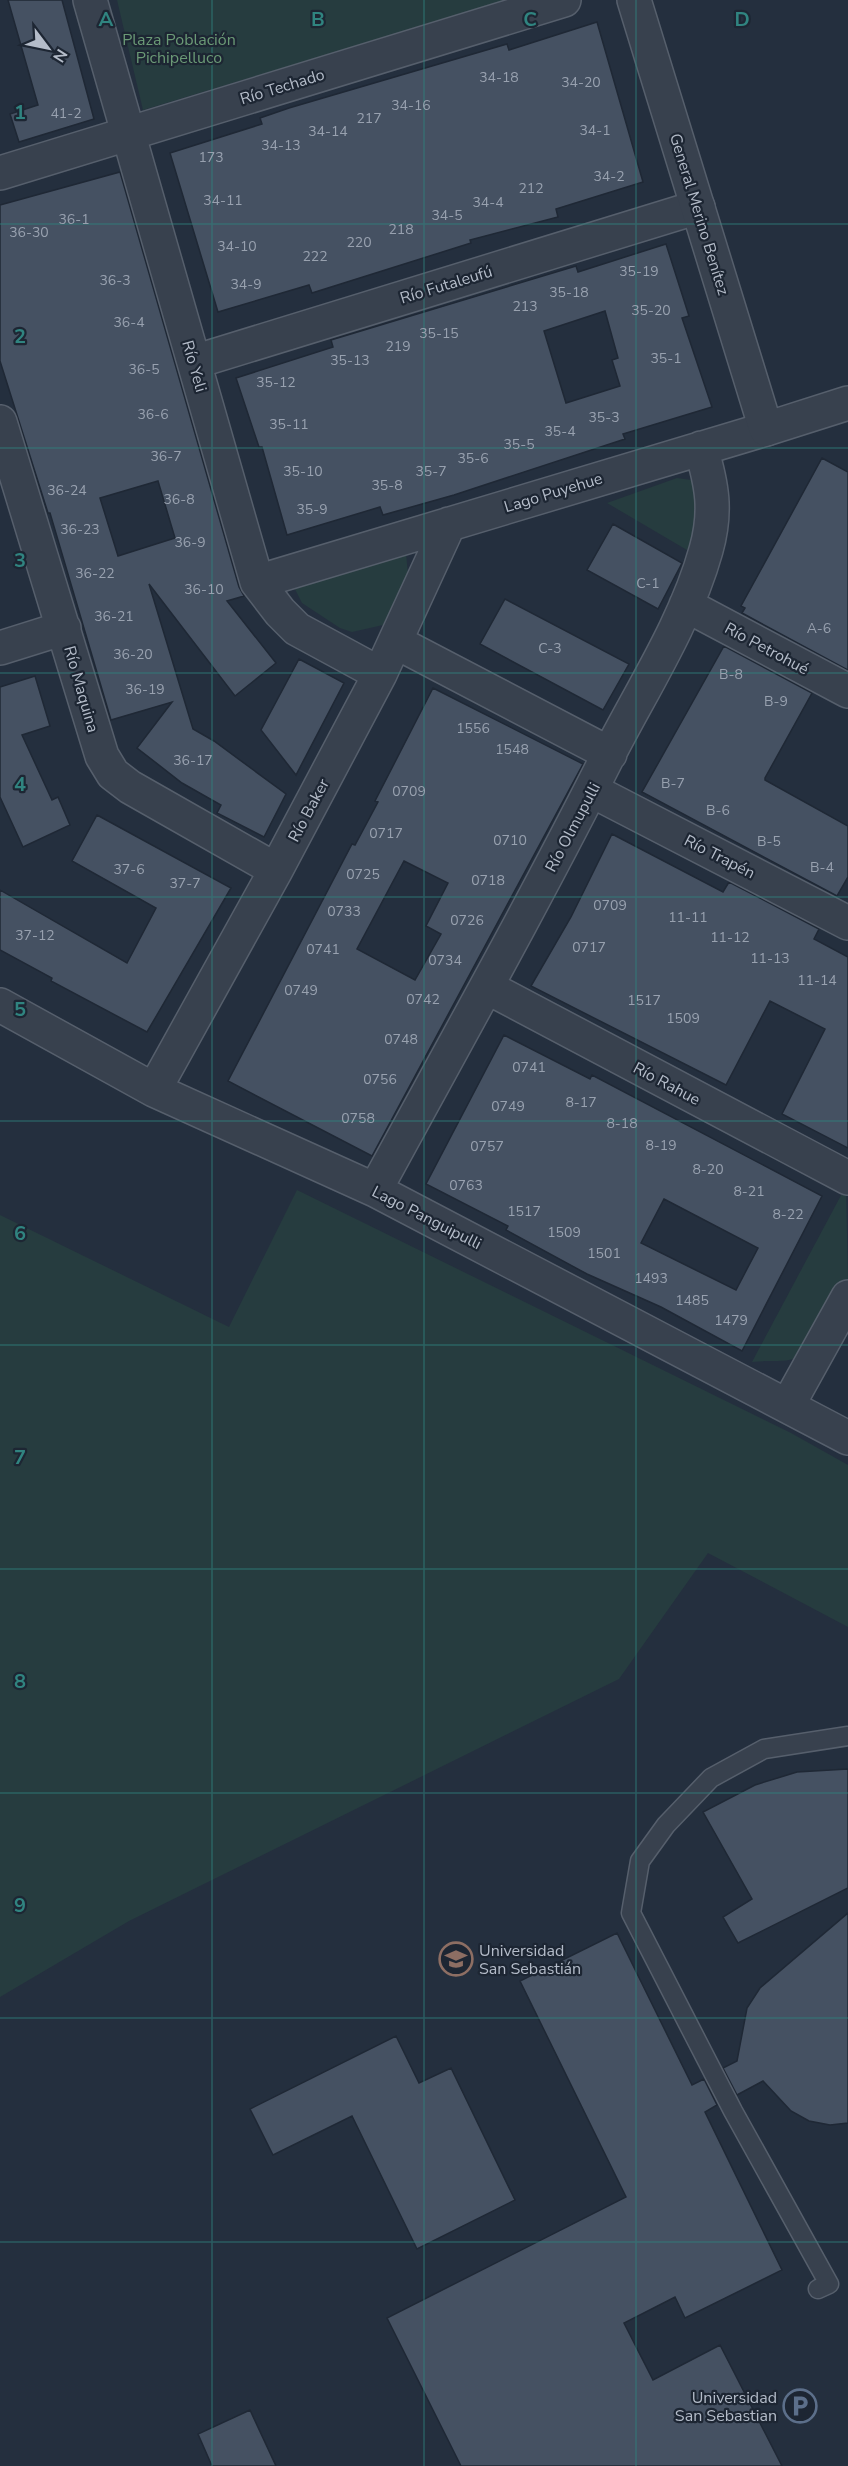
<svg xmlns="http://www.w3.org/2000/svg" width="848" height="2466" viewBox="0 0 848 2466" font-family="'Nunito Sans',sans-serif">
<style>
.green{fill:#263c3f}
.building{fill:#455162;stroke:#1f2835;stroke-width:1.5;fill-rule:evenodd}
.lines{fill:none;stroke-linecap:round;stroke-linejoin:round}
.service-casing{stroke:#565f6c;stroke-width:21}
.minor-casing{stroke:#565f6c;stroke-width:36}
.tertiary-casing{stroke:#565f6c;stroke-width:36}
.service{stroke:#38414e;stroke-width:18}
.minor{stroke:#38414e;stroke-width:33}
.tertiary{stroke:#38414e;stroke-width:33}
.grid{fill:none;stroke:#308480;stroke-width:1.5;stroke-opacity:0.55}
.labels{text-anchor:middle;stroke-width:4.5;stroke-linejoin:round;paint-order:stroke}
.number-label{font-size:14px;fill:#98a1af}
.park-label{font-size:16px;fill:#6b9a76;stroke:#1d2633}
.street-label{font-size:16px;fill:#b4bcc9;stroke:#1d2633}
.poi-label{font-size:16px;fill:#b4bcc9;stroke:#1d2633;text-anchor:start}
.grid-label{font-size:20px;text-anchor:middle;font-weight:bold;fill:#308480;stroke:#1d2633;stroke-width:4.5;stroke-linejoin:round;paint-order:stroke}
</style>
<rect width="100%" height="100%" fill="#242f3e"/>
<path class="green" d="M117,0H509L143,110Z
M677,478L691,480L699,489L698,527L687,550L607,503Z
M406,553L408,575L383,625L352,632L340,628L302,603L295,589Z
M846,1186L848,1280L808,1350C792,1366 773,1359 752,1362Z
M297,1190L791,1433L848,1465V1627L708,1553L619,1679L129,1921L0,1997V1215L229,1327Z"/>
<path class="building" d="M8,0H62L94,119L19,142L10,114L38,105Z
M597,22L643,182L556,209L558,217L470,240L471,243L312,293L309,285L218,312L170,153L262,124L260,118L289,108L507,44L509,50Z
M120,172L239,587L244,596L227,601L276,663L235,696L149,584L193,729L214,741L286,794L264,837L217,813L221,805L182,783L137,748L172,702L111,720L50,513H48L0,361V205ZM158,481L175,538L118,556L100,498Z
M666,244L689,316L682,318L712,407L623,434L625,439L454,495L383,515L380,507L287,535L262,447H259L236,378L333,347L331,340L576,266L578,272ZM605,311L618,358L612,360L620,386L566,403L544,331Z
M822,458L848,472V670L742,613L745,608L741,606Z
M613,524L682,563L658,609L587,570Z
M505,599L629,664L603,710L480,644Z
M724,646L812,693L765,778V780L848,826V877L837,896L642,792Z
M299,659L344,683L296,775L261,730Z
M35,676L50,726L22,735L52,800L58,797L70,825L23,847L0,797V687Z
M433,688L583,764L372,1156L228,1081L352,844L355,845L378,802L375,801ZM404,861L448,883L426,926L441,934L415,980L357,949Z
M97,815L231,888L147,1032L51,981L52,978L0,950V890L127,963L156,908L72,861Z
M612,834L723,892L729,882L819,929L814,939L848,957V1148L782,1114L825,1029L770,1001L726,1085L531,986L571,917Z
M504,1035L590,1079L592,1075L822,1196L742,1351L661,1307L587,1274L506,1230L508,1226L426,1184ZM664,1199L758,1248L736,1290L641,1243Z
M848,1769V1888L738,1943L723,1917L752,1899L703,1812L755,1785L797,1772Z
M848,1913V2123L830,2125L809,2121L791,2111L763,2081L737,2095L723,2068L737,2061L747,2008L760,1988Z
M617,1933L692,2085L704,2079L717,2105L705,2112L782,2270L685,2318L675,2297L624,2323L653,2380L720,2345L782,2466H461L387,2318L626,2197L520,1981Z
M396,2036L419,2083L451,2068L515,2200L417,2249L352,2116L273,2155L250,2109Z
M250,2410L276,2466H212L198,2434Z"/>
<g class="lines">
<defs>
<path id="service" d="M818,2289L829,2284L733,2111L631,1913L640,1861L666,1825L711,1778L764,1749L848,1736"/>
<path id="minor" d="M90,0L257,582L280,612L297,629L380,674
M0,173L564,0
M194,362L698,207
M0,422L102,756L113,774L130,787L276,870
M257,582L766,429
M686,605L848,691
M396,642L610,754
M0,648L64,628
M591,790L848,923
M487,987L848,1178
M0,1005L154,1090L375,1190L848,1438
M154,1090L276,870L380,674L449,524
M375,1190C454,1045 535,901 609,754C643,688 686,622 706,550C717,511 712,485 701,448
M788,1405L848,1297"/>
<path id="tertiary" d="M634,0L766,429L848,403"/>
</defs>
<use href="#service" class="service-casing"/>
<use href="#minor" class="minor-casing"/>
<use href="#tertiary" class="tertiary-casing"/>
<use href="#service" class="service"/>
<use href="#minor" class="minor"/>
<use href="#tertiary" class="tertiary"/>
</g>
<path class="grid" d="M212,0V2466M424,0V2466M636,0V2466M0,224H848M0,448H848M0,673H848M0,897H848M0,1121H848M0,1345H848M0,1569H848M0,1793H848M0,2018H848M0,2242H848"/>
<defs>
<symbol id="university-ring" viewBox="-11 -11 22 22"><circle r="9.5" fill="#1d2633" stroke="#8d6e63" stroke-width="1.5"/><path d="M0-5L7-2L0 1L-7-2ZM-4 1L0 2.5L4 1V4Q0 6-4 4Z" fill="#8d6e63"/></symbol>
<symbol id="parking-ring" viewBox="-11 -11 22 22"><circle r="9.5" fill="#1d2633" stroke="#5c6f8a" stroke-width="1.5"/><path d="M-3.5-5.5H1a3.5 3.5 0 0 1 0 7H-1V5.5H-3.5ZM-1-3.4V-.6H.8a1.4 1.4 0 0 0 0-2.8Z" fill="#5c6f8a"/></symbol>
</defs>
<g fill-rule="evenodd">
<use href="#university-ring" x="437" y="1940" width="38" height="38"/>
<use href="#parking-ring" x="781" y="2387" width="38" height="38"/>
</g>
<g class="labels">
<g class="number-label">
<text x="499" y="82">34-18</text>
<text x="581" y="87">34-20</text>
<text x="411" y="110">34-16</text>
<text x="66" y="118">41-2</text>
<text x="369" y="123">217</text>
<text x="595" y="135">34-1</text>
<text x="328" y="136">34-14</text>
<text x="281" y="150">34-13</text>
<text x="211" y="162">173</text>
<text x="609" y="181">34-2</text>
<text x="531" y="193">212</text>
<text x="223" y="205">34-11</text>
<text x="488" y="207">34-4</text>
<text x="447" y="220">34-5</text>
<text x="74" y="224">36-1</text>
<text x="401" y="234">218</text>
<text x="29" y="237">36-30</text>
<text x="359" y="247">220</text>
<text x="237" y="251">34-10</text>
<text x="315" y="261">222</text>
<text x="639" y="276">35-19</text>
<text x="115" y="285">36-3</text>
<text x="246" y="289">34-9</text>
<text x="569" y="297">35-18</text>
<text x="525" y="311">213</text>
<text x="651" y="315">35-20</text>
<text x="129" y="327">36-4</text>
<text x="439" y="338">35-15</text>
<text x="398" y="351">219</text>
<text x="666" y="363">35-1</text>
<text x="350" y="365">35-13</text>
<text x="144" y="374">36-5</text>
<text x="276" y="387">35-12</text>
<text x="153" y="419">36-6</text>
<text x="604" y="422">35-3</text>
<text x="289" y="429">35-11</text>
<text x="560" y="436">35-4</text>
<text x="519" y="449">35-5</text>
<text x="166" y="461">36-7</text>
<text x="473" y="463">35-6</text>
<text x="303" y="476">35-10</text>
<text x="431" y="476">35-7</text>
<text x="387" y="490">35-8</text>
<text x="67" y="495">36-24</text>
<text x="179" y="504">36-8</text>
<text x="312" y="514">35-9</text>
<text x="80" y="534">36-23</text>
<text x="190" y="547">36-9</text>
<text x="95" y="578">36-22</text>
<text x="648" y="588">C-1</text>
<text x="204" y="594">36-10</text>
<text x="114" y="621">36-21</text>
<text x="819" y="633">A-6</text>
<text x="550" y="653">C-3</text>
<text x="133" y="659">36-20</text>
<text x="731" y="679">B-8</text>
<text x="145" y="694">36-19</text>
<text x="776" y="706">B-9</text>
<text x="473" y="733">1556</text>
<text x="512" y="754">1548</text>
<text x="193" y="765">36-17</text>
<text x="673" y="788">B-7</text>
<text x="409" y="796">0709</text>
<text x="718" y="815">B-6</text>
<text x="386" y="838">0717</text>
<text x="510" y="845">0710</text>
<text x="769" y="846">B-5</text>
<text x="822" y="872">B-4</text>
<text x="129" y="874">37-6</text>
<text x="363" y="879">0725</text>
<text x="488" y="885">0718</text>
<text x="185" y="888">37-7</text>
<text x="610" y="910">0709</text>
<text x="344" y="916">0733</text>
<text x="688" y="922">11-11</text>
<text x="467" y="925">0726</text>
<text x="35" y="940">37-12</text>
<text x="730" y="942">11-12</text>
<text x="589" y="952">0717</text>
<text x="323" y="954">0741</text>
<text x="770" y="963">11-13</text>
<text x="445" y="965">0734</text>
<text x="817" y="985">11-14</text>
<text x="301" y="995">0749</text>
<text x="423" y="1004">0742</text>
<text x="644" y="1005">1517</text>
<text x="683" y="1023">1509</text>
<text x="401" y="1044">0748</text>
<text x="529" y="1072">0741</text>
<text x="380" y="1084">0756</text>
<text x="581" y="1107">8-17</text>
<text x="508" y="1111">0749</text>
<text x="358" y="1123">0758</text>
<text x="622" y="1128">8-18</text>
<text x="661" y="1150">8-19</text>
<text x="487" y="1151">0757</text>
<text x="708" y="1174">8-20</text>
<text x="466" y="1190">0763</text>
<text x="749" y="1196">8-21</text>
<text x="524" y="1216">1517</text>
<text x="788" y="1219">8-22</text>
<text x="564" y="1237">1509</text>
<text x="604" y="1258">1501</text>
<text x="651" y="1283">1493</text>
<text x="692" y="1305">1485</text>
<text x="731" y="1325">1479</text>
</g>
<g class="park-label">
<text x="179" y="45">Plaza Población<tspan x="179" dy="18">Pichipelluco</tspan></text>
</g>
<g class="street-label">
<text transform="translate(282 86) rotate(-17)" y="6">Río Techado</text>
<text transform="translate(700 214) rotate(73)" y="6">General Merino Benítez</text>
<text transform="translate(446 284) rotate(-17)" y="6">Río Futaleufú</text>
<text transform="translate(195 366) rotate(74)" y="6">Río Yeli</text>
<text transform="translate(553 492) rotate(-17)" y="6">Lago Puyehue</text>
<text transform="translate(767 648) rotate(28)" y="6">Río Petrohué</text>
<text transform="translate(82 689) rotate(74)" y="6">Río Maquina</text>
<text transform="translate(308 810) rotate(-62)" y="6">Río Baker</text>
<text transform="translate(572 827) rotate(-62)" y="6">Río Olmupulli</text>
<text transform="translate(720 856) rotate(27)" y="6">Río Trapén</text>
<text transform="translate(667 1083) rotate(28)" y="6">Río Rahue</text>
<text transform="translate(427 1217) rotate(27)" y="6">Lago Panguipulli</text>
</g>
<g class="poi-label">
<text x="479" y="1956">Universidad<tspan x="479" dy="18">San Sebastián</tspan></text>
<text x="777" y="2403" text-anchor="end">Universidad<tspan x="777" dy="18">San Sebastian</tspan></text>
</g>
</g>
<g class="grid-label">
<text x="106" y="26">A</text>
<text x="318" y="26">B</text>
<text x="530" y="26">C</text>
<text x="742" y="26">D</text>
<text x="20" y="119">1</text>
<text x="20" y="343">2</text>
<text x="20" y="567">3</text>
<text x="20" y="791">4</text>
<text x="20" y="1016">5</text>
<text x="20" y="1240">6</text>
<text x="20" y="1464">7</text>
<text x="20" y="1688">8</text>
<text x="20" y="1912">9</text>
</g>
<g transform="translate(48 48) rotate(122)" stroke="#1d2633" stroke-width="4.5" paint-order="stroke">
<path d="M0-4.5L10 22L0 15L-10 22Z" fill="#b4bcc9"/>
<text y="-9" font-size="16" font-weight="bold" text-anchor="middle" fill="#b4bcc9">N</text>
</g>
</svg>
